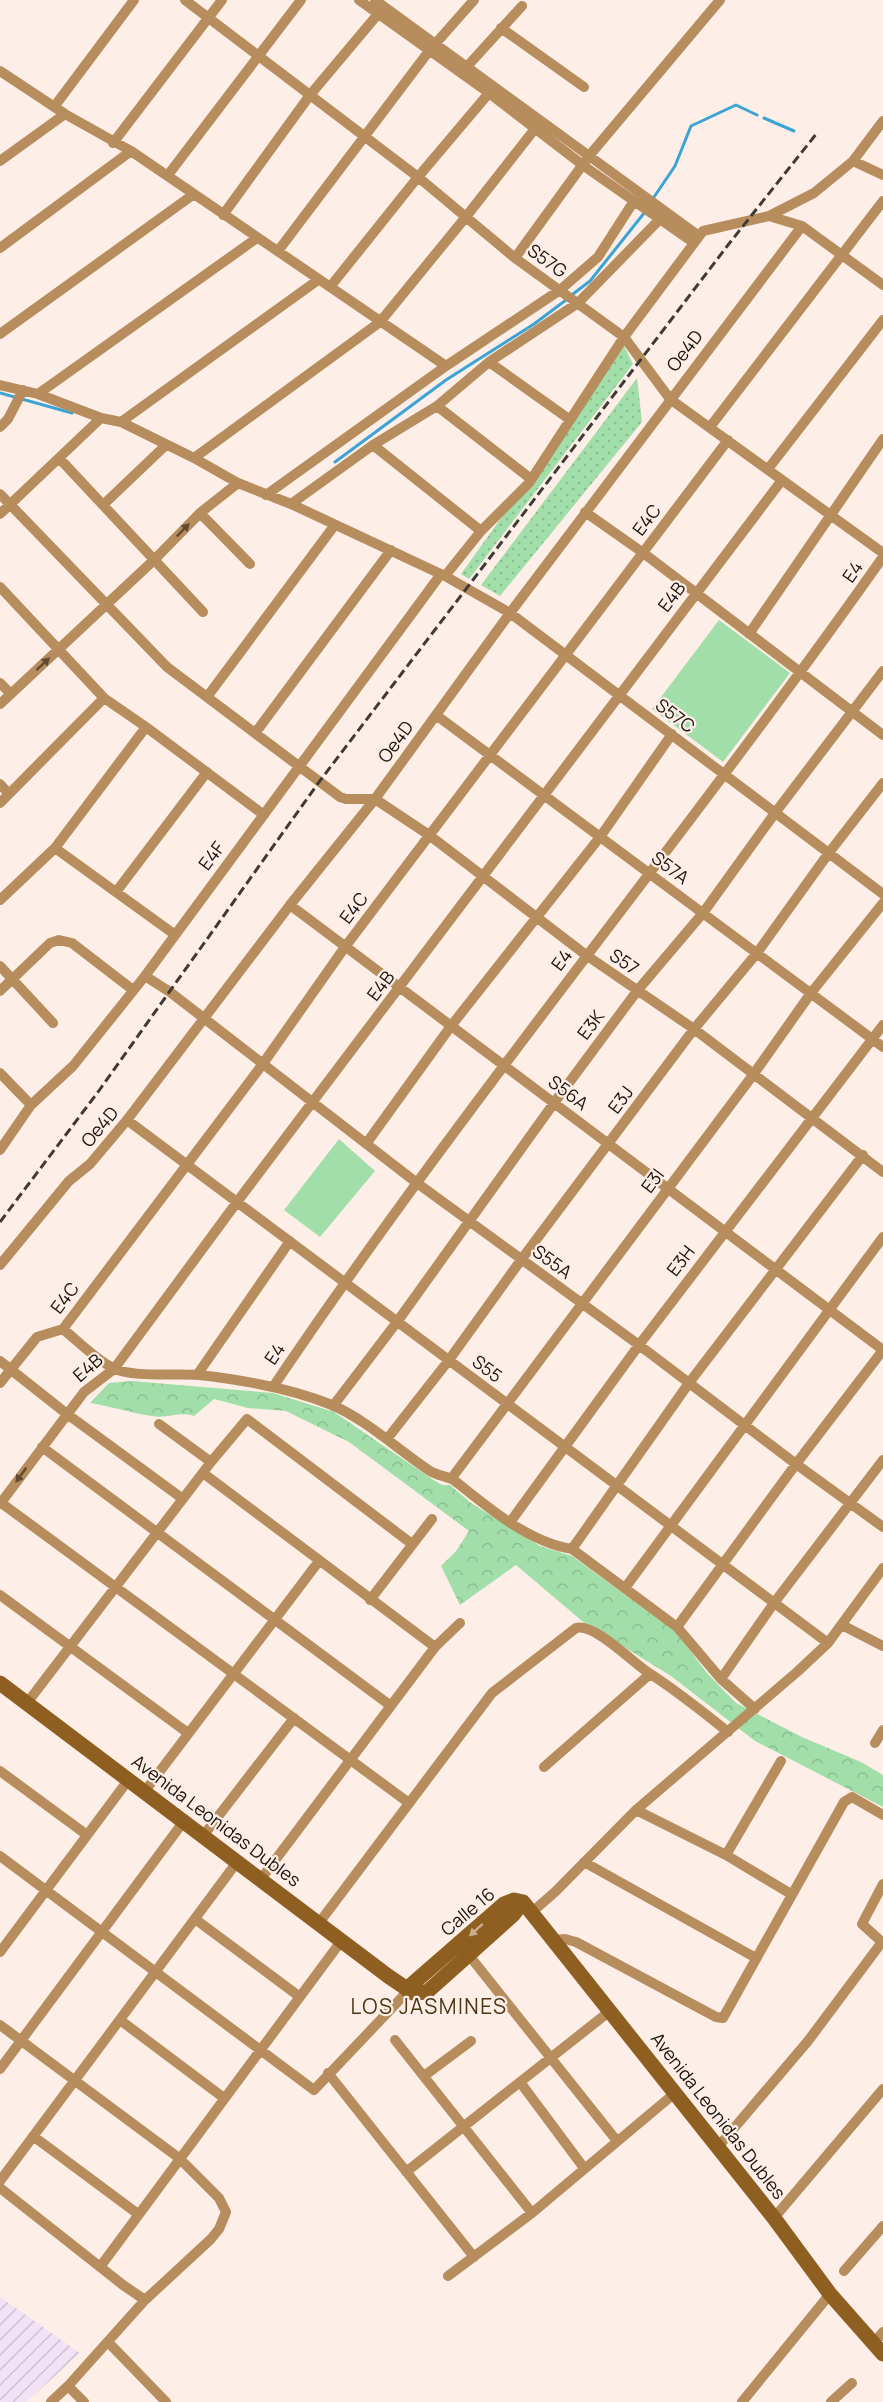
<svg xmlns="http://www.w3.org/2000/svg" width="883" height="2402" viewBox="0 0 883 2402" font-family="Manrope,sans-serif">
<style>
.industrial{fill:url(#industrial-furrows)}
.forest{fill:url(#forest-crowns)}
.park{fill:url(#park-dots)}
.garden{fill:#a1dea9}
.lines{fill:none;stroke-linecap:round;stroke-linejoin:round}
.stream{stroke:#3ca3d6;stroke-width:3}
.street{stroke:#b78d5e;stroke-width:10}
.secondary{stroke:#8e5f21;stroke-width:15}
.rail{stroke:#413934;stroke-width:3;stroke-dasharray:9 4.5;stroke-linecap:butt}
.oneway{fill:#614a33}
.oneway2{fill:#cbae8e}
.labels{text-anchor:middle;stroke-width:4.5;stroke-linejoin:round;paint-order:stroke}
.street-label{font-size:18px;fill:#1b140f;stroke:#fdefe7}
.quarter-label{font-size:21px;letter-spacing:1.5px;fill:#4e3413;stroke:#fdefe7}
</style>
<defs>
<pattern id="industrial-furrows" width="10" height="10" patternUnits="userSpaceOnUse" patternTransform="scale(1.5)"><rect width="10" height="10" fill="#f1e2f6"/><path d="M-1 1l2-2M0 10L10 0M9 11l2-2" fill="none" stroke="#cec1d2"/></pattern>
<pattern id="forest-crowns" width="20" height="18" patternUnits="userSpaceOnUse" patternTransform="scale(1.5)"><rect width="20" height="18" fill="#a1dea9"/><path d="M2 6a3 3 0 1 1 6 0M12 15a3 3 0 1 1 6 0" fill="none" stroke="#8abe90"/></pattern>
<pattern id="park-dots" width="8" height="8" patternUnits="userSpaceOnUse" patternTransform="scale(1.5)"><rect width="8" height="8" fill="#a1dea9"/><path d="M2 2h.1M6 6h.1" fill="none" stroke="#8abe90" stroke-width="1.8" stroke-linecap="round"/></pattern>
</defs>
<rect width="100%" height="100%" fill="#fdefe7"/>
<path class="industrial" d="M0,2297L80,2353L26,2402H0Z"/>
<path class="forest" d="M132,1381L273,1393L334,1412L432,1479L442,1485H450L471,1503L540,1546L572,1556L676,1632L707,1673L736,1703L802,1737L861,1762L883,1775V1807L755,1741L671,1676L582,1621L516,1565L460,1605L441,1566L456,1551L469,1531L349,1442L286,1411L248,1408L214,1399L194,1416C180,1411 167,1419 152,1416C131,1413 110,1406 90,1403L109,1383Z"/>
<path class="park" d="M624,346L633,364L469,579L461,574Z
M637,378L642,422L500,596L481,585Z"/>
<path class="garden" d="M719,620L790,673L723,762L652,709Z
M339,1139L375,1171L320,1237L284,1210Z"/>
<g class="lines">
<path class="stream" d="M764,118L794,131
M652,200L675,166L691,126L736,105L757,115
M573,294L590,281L645,212
M0,393L72,413
M335,462L446,380L534,324L566,300"/>
<path class="street" d="M185,0L418,177L515,258L624,337L670,399L883,553
M359,0L489,93L584,166L694,243
M375,0L699,236
M501,28L584,87
M0,71L65,114L131,151L446,366
M463,71L522,6
M54,107L134,0
M113,143L222,0
M0,161L65,114
M853,161L883,175
M168,175L301,0
M223,215L310,95L378,14
M769,216L814,193L853,161L883,121
M0,248L131,151
M278,251L429,51L474,0
M515,258L589,156L720,0
M330,287L418,177L489,93
M0,334L194,194
M489,362L569,419
M0,385L38,394L101,418L121,422L194,458L238,483L291,504L445,576L510,613L883,894
M38,394L257,238
M437,406L531,479
M121,422L318,280
M0,427L8,419L23,390
M710,427L883,201
M373,445L481,531
M59,458L203,612
M194,458L380,322L465,218L541,121
M768,469L883,320
M0,494L167,667L340,797L346,799H375L429,835L586,955L694,1029L883,1172
M266,495L446,366L560,290L598,257L634,201
M291,504L373,445L437,406L489,362L578,303L660,219
M103,505L166,445
M585,512L642,552L883,735
M200,513L250,564
M0,514L101,418
M445,576L481,531L529,483L624,337L703,231L769,216L802,226L883,285
M0,587L104,698L146,727L264,815
M749,634L883,439
M0,683L11,694
M207,697L334,526
M0,704L154,560L200,513L238,483
M436,715L883,1047
M256,732L391,550
M0,784L9,794
M0,803L104,698
M55,848L174,934
M116,892L207,772
M0,900L55,848L146,727
M290,905L883,1350
M0,966L53,1023
M145,976L170,992L417,1183L639,1345L796,1464L883,1527
M0,991L50,943L59,940L72,943L133,990
M0,1073L31,1105
M127,1120L828,1643
M366,1144L451,1026L600,837L672,734
M0,1150L31,1105L73,1066L145,976L441,574
M0,1265L69,1181L90,1164L127,1120L290,905L375,799L510,613L802,226
M63,1329C79,1342 95,1359 113,1368C132,1378 177,1373 199,1375C244,1380 290,1388 332,1405C365,1419 400,1451 430,1471C438,1476 448,1476 455,1481C487,1507 530,1543 572,1549L677,1627L721,1679L755,1709
M0,1361L67,1414L183,1499
M197,1375L290,1241
M0,1383L37,1337L63,1329L262,1065L345,947L728,440
M273,1387C465,1102 685,838 883,557
M333,1406L397,1322L554,1103L637,991L703,913L775,813L883,671
M159,1424L211,1462
M387,1439L449,1360L521,1260L694,1029L757,953L828,854L883,783
M42,1447L391,1706
M203,1473L435,1647
M451,1479L753,1075L811,993L883,903
M0,1502L409,1803
M0,1504L84,1392L114,1369L237,1202L782,480
M511,1521L639,1345L883,1025
M572,1549L689,1383L863,1155
M625,1588L883,1237
M0,1595L188,1733
M370,1600L432,1519
M842,1625L883,1646
M677,1627L796,1464L883,1350
M721,1679L774,1603L883,1460
M27,1703L211,1462L247,1419L412,1544
M875,1743L883,1730
M544,1767L650,1674
M0,1771L87,1835
M145,1791L319,1561
M636,1810L726,1855L791,1894
M203,1836L294,1718
M726,1855L781,1761
M0,1856L314,2090L408,1991
M584,1862L756,1958
M261,1879L435,1647L460,1623
M883,1884L862,1924L883,1943
M532,1912L555,1892L636,1810L797,1672L828,1643L883,1568
M195,1919L300,1997
M319,1923L492,1693L576,1628C595,1623 633,1663 649,1673C677,1691 702,1711 728,1732
M555,1940L565,1939L576,1942L716,2017L723,2018L844,1802L852,1797L883,1815
M0,1952L129,1779
M468,1954L617,2141
M120,2020L224,2098
M0,2025L179,2158L219,2198L226,2212L219,2229L211,2239L145,2300L68,2386L51,2402
M395,2040L532,2213
M0,2069L184,1821
M328,2073L474,2257
M424,2076L471,2041
M520,2082L584,2168
M33,2136L138,2214
M718,2147L808,2041L882,1942
M406,2172L610,2011
M0,2181L237,1862
M0,2188L123,2285L145,2300
M774,2218L883,2089
M100,2267L342,1940
M844,2271L883,2226
M448,2276L532,2213L675,2093
M108,2342L166,2402
M874,2343L883,2332
M68,2386L84,2402
M742,2402L830,2294
M831,2402L852,2383"/>
<path class="secondary" d="M0,1683L388,1976L413,1993L427,1992L513,1915L523,1902
M523,1902L774,2218L830,2294L883,2354
M408,1991L410,1986L504,1904L514,1900L523,1902"/>
<path class="rail" d="M0,1222L98,1092L319,782L728,245L817,133"/>
</g>
<defs><path id="oneway-solid" d="M-6-.8H1V-3.2L6.5 0L1 3.2V.8H-6Z" transform="scale(1.5)"/></defs>
<g class="oneway">
<use href="#oneway-solid" transform="translate(183 530) rotate(-46)"/>
<use href="#oneway-solid" transform="translate(43 664) rotate(-43)"/>
<use href="#oneway-solid" transform="translate(21 1475) rotate(126)"/>
</g>
<use class="oneway2" href="#oneway-solid" transform="translate(476 1930) rotate(138)"/>
<g class="labels">
<g class="street-label">
<text transform="translate(547 261) rotate(36)" y="6">S57G</text>
<text transform="translate(685 351) rotate(-53)" y="6">Oe4D</text>
<text transform="translate(647 520) rotate(-53)" y="6">E4C</text>
<text transform="translate(853 572) rotate(-55)" y="6">E4</text>
<text transform="translate(672 597) rotate(-53)" y="6">E4B</text>
<text transform="translate(675 716) rotate(37)" y="6">S57C</text>
<text transform="translate(396 742) rotate(-54)" y="6">Oe4D</text>
<text transform="translate(212 856) rotate(-53)" y="6">E4F</text>
<text transform="translate(670 868) rotate(37)" y="6">S57A</text>
<text transform="translate(354 908) rotate(-53)" y="6">E4C</text>
<text transform="translate(562 960) rotate(-53)" y="6">E4</text>
<text transform="translate(624 962) rotate(35)" y="6">S57</text>
<text transform="translate(381 986) rotate(-53)" y="6">E4B</text>
<text transform="translate(591 1025) rotate(-53)" y="6">E3K</text>
<text transform="translate(568 1093) rotate(37)" y="6">S56A</text>
<text transform="translate(621 1100) rotate(-53)" y="6">E3J</text>
<text transform="translate(100 1127) rotate(-50)" y="6">Oe4D</text>
<text transform="translate(653 1181) rotate(-53)" y="6">E3I</text>
<text transform="translate(681 1261) rotate(-53)" y="6">E3H</text>
<text transform="translate(552 1262) rotate(36)" y="6">S55A</text>
<text transform="translate(65 1298) rotate(-53)" y="6">E4C</text>
<text transform="translate(275 1354) rotate(-56)" y="6">E4</text>
<text transform="translate(88 1368) rotate(-41)" y="6">E4B</text>
<text transform="translate(487 1369) rotate(37)" y="6">S55</text>
<text transform="translate(216 1821) rotate(37)" y="6">Avenida Leonidas Dubles</text>
<text transform="translate(468 1912) rotate(-40)" y="6">Calle 16</text>
<text transform="translate(718 2116) rotate(52)" y="6">Avenida Leonidas Dubles</text>
</g>
<g class="quarter-label">
<text x="429" y="2014">LOS JASMINES</text>
</g>
</g>
</svg>
